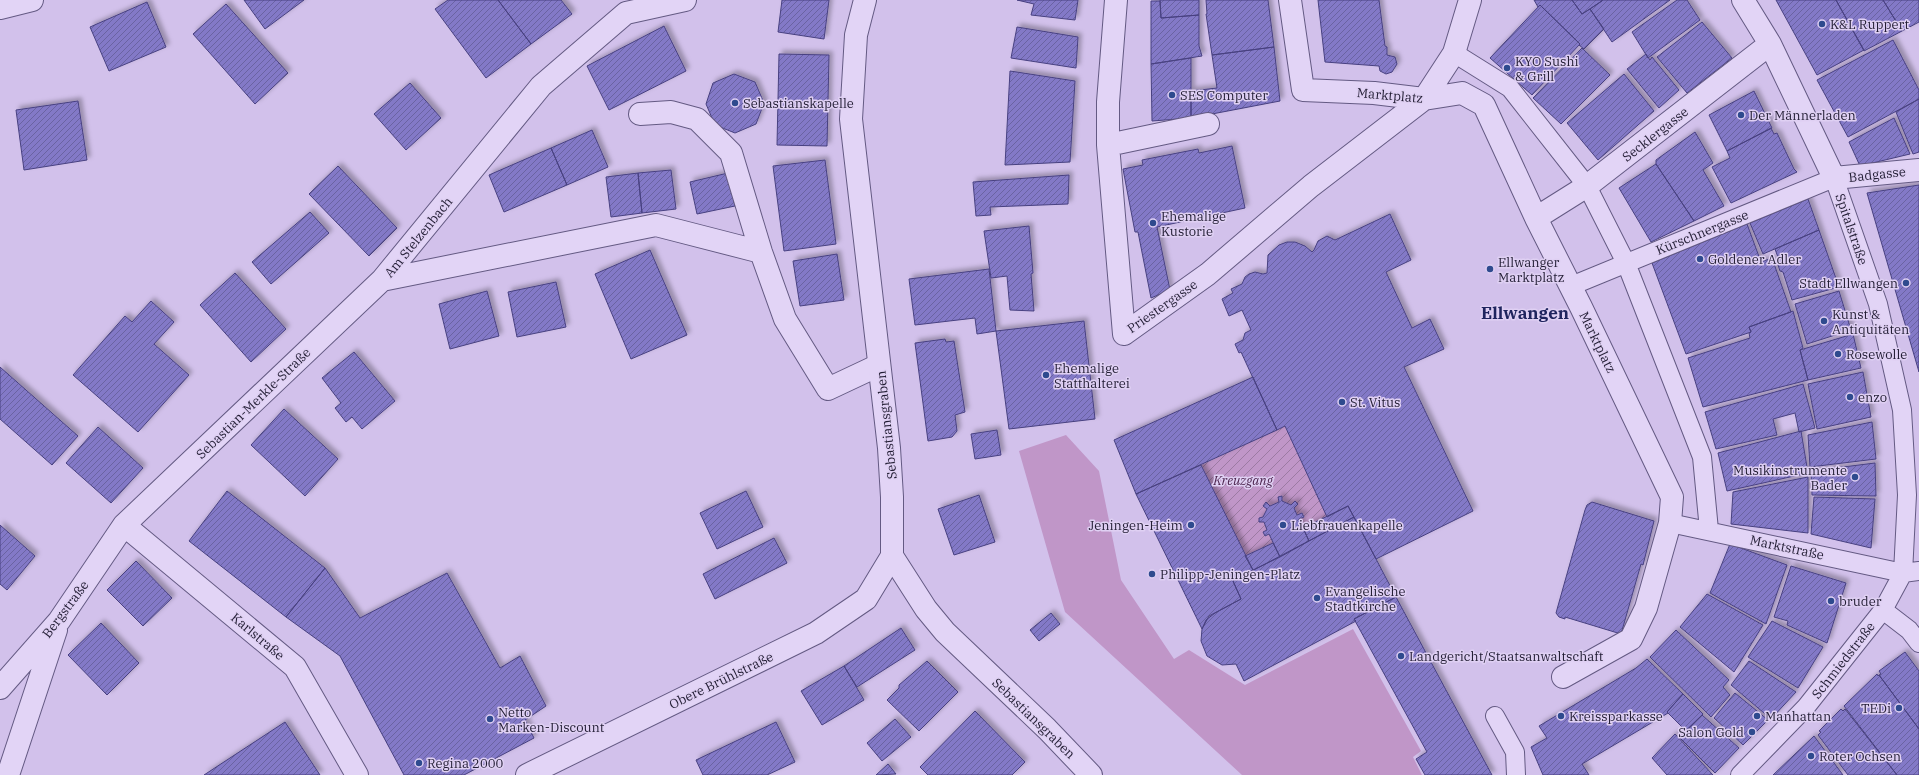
<svg xmlns="http://www.w3.org/2000/svg" width="1919" height="775" viewBox="0 0 1919 775" font-family="'IBM Plex Serif',serif">
<style>
.green{fill:#c096c8}
.garden{fill:url(#garden-furrows)}
.building{fill:url(#building-hatch);stroke:#484181;filter:url(#shadow)}
.lines{fill:none;stroke-linecap:round;stroke-linejoin:round}
.pedestrian-casing{stroke:#645a83;stroke-width:20}
.minor-casing{stroke:#645a83;stroke-width:24}
.tertiary-casing{stroke:#645a83;stroke-width:24}
.pedestrian{stroke:#e2d4f6;stroke-width:18}
.minor{stroke:#e2d4f6;stroke-width:22}
.tertiary{stroke:#e2d4f6;stroke-width:22}
.poi-dot{fill:#2e4a8e;stroke:#dfd0f3;stroke-width:1.5}
.labels{text-anchor:middle;stroke-width:3;stroke-linejoin:round;paint-order:stroke}
.poi-label{font-size:13px;fill:#221d34;stroke:#dfd0f3;text-anchor:start}
.street-label{font-size:13px;fill:#221d34;stroke:#dfd0f3}
.park-label{font-size:13px;font-style:italic;fill:#4d254f;stroke:#dfd0f3}
.district-label{font-size:17px;font-weight:bold;fill:#1f245e;stroke:#dfd0f3}
</style>
<defs>
<pattern id="garden-furrows" width="10" height="10" patternUnits="userSpaceOnUse"><rect width="10" height="10" fill="#c096c8"/><path d="M-1 1l2-2M0 10L10 0M9 11l2-2" fill="none" stroke="#9c7aa3"/></pattern>
<pattern id="building-hatch" width="6" height="6" patternUnits="userSpaceOnUse"><rect width="6" height="6" fill="#8379c7"/><path d="M-1 1l2-2M0 6l6-6M5 7l2-2" fill="none" stroke="#6b63a2"/></pattern>
<filter id="shadow"><feDropShadow dx="3.5" dy="-3.5" stdDeviation="2" flood-color="#0004"/></filter>
</defs>
<rect width="100%" height="100%" fill="#d2c1eb"/>
<path class="green" d="M1066,435L1099,471L1121,580L1174,659L1189,650L1245,685L1353,629L1421,751L1413,757L1422,775H1242L1065,612L1019,451Z"/>
<path class="garden" d="M1285,426L1327,517L1303,528L1299,519L1304,517L1303,513L1297,515L1294,508L1298,504L1295,501L1291,505L1282,501L1281,496L1278,497L1279,502L1270,506L1266,503L1263,506L1267,509L1263,517L1259,518V522H1264L1267,530L1263,532L1265,536L1269,534L1273,543L1245,556L1201,465Z"/>
<path class="building" d="M244,0H304L265,29Z
M448,0H498L531,44L486,78L435,9Z
M498,0H561L572,14L531,44Z
M782,0H829L824,39L778,32Z
M1017,0H1078L1075,20L1031,15L1034,4Z
M1160,0H1199V15L1161,18Z
M1206,0H1268L1274,47L1212,55L1206,14H1207Z
M1318,0H1379L1385,46L1387,47V55L1395,57L1397,64L1392,72L1386,74L1380,71L1379,66L1325,62Z
M1534,0H1572L1582,14L1590,9L1604,29L1584,49L1579,45L1580,44L1540,5L1538,7Z
M1572,0H1602V1L1582,14Z
M1670,0L1612,42L1590,9L1603,0Z
M1677,0H1687L1700,20L1648,58L1632,32Z
M1776,0H1836L1864,50L1817,75Z
M1836,0H1883L1902,31L1864,51Z
M1883,0H1919V22L1902,31Z
M1151,1H1160L1161,18L1199,15V46L1202,56L1151,64Z
M147,2L166,47L109,71L90,27Z
M226,4L288,73L255,104L193,34Z
M1540,5L1580,44L1532,95L1490,58Z
M1702,22L1732,58L1687,93L1657,57Z
M664,26L686,71L609,110L587,66Z
M1017,27L1078,37L1076,68L1011,58Z
M1893,40L1919,90V99L1848,137L1817,80Z
M1274,47L1280,101L1191,118V91L1217,88L1212,55Z
M1582,48L1610,75L1561,124L1533,98Z
M779,54L829,55L827,146L777,145Z
M1646,54L1650,60L1652,57L1679,90L1659,108L1627,69Z
M1191,58V118L1152,121L1151,64Z
M1010,71L1075,81L1070,162L1005,165Z
M734,74L755,82L764,103L756,124L735,133L715,125L706,104L713,83Z
M1624,74L1654,111L1598,160L1567,123Z
M410,83L441,118L406,150L374,114Z
M1754,91L1772,128L1727,151L1709,115Z
M1919,99V152L1913,154L1896,112Z
M78,101L87,160L24,170L16,110Z
M1894,118L1910,154L1860,166L1849,142Z
M1771,128L1774,134L1777,133L1794,169L1797,172L1731,203L1712,167L1730,158L1727,151Z
M592,130L608,167L567,185L551,148Z
M1695,132L1713,163L1703,170L1724,206L1694,221L1656,164V160Z
M1232,146L1245,208L1157,227L1170,290L1151,298L1138,232H1135L1123,169L1143,165L1142,160L1198,149L1199,153Z
M551,148L567,185L504,212L489,175Z
M825,160L836,244L784,251L773,166Z
M1656,164L1694,221L1651,242L1619,188Z
M338,166L397,228L369,256L309,194Z
M671,170L676,209L642,213L638,173Z
M638,173L642,213L611,217L606,177Z
M728,173L735,206L697,214L690,182Z
M1069,175L1068,204L990,207L991,215L976,216L973,182Z
M1919,185V372L1867,193Z
M1808,199L1819,230L1763,254L1750,223Z
M310,212L329,233L271,284L252,262Z
M1390,214L1411,260L1386,272L1412,328L1430,319L1444,349L1404,367L1473,511L1376,559L1348,506L1327,517L1285,426L1277,430L1241,352L1239,353L1235,344L1243,340L1245,333L1251,330L1242,310L1229,316L1222,299L1233,293L1231,289L1242,284L1245,277L1249,274L1255,272L1263,274L1267,273L1268,255L1279,245L1287,242H1295L1305,246L1312,252L1314,250L1318,241L1327,236L1335,240Z
M1747,224L1761,262L1772,258L1791,312L1749,327L1751,332L1686,354L1652,263Z
M1029,226L1033,273L1031,274L1034,311L1010,310L1007,276L991,278L984,231Z
M1819,230L1839,287L1792,300L1783,272L1780,271L1778,265L1780,263L1775,249Z
M650,250L687,335L631,359L595,274Z
M837,254L844,300L800,306L793,261Z
M989,269L996,331L977,334L975,318L915,325L909,279Z
M235,273L286,329L251,362L200,305Z
M556,282L566,327L517,337L508,292Z
M487,291L499,336L450,349L439,304Z
M1839,291L1851,330L1807,344L1795,304Z
M151,301L174,322L154,344L189,375L138,432L73,375L125,316L132,322Z
M1793,311L1803,348L1800,350L1808,380L1703,407L1688,358L1750,338L1749,333L1751,332L1749,327Z
M1084,321L1095,419L1009,429L996,331Z
M1853,334L1861,368L1808,380L1800,350Z
M945,339L946,342L954,341L965,412L955,415L957,431L952,437L928,441L915,343Z
M354,352L395,401L362,429L352,417L346,422L335,408L341,403L322,378Z
M0,367L78,436L52,465L0,419Z
M1863,372L1871,417L1817,429L1808,384Z
M1253,377L1277,430L1136,494L1114,440Z
M1803,384L1815,428L1799,432L1795,413L1773,419L1777,435L1716,449L1705,412Z
M284,409L338,459L305,496L251,445Z
M1872,422L1876,459L1810,467L1808,435Z
M98,427L143,468L111,503L66,463Z
M997,430L1001,455L975,459L971,434Z
M1801,431L1808,473L1727,491L1718,453Z
M1875,463L1876,496L1812,495L1811,471Z
M1201,465L1253,570L1233,581L1241,599L1209,616L1202,629L1136,494Z
M1808,477V533L1731,524L1733,492Z
M227,491L325,568L286,617L189,541Z
M746,491L763,527L717,549L700,513Z
M979,495L995,542L954,555L938,509Z
M1282,496V501L1291,505L1295,501L1298,504L1294,508L1297,515L1302,513L1304,517L1299,519L1309,541L1280,557L1269,534L1265,536L1263,532L1267,530L1264,522H1259V518L1263,517L1267,509L1263,506L1266,502L1270,506L1279,502L1278,497Z
M1814,497L1875,499L1871,548L1811,534Z
M1592,502L1654,521L1643,565L1641,564L1621,634L1565,617V619L1559,617L1556,613L1585,510L1587,505Z
M1348,506L1354,517L1309,541L1303,528Z
M1354,517L1396,597L1354,619L1356,621L1244,681L1236,664L1222,665L1207,656L1201,641L1202,629L1206,620L1215,613L1241,599L1233,581Z
M0,525L35,556L7,590L0,584Z
M774,538L787,563L715,599L703,574Z
M1273,543L1280,557L1253,570L1245,556Z
M1730,544L1787,565L1766,624L1710,593Z
M136,561L172,598L143,626L107,590Z
M1791,566L1846,583L1827,643L1787,625L1788,621L1774,617Z
M325,568L360,618L447,573L500,668L520,656L546,706L525,720L534,738L464,775H404L340,656L286,617Z
M1707,594L1763,625L1734,672L1680,627Z
M1396,597L1446,690L1492,775H1425L1416,759L1427,752L1354,619Z
M1051,613L1060,624L1039,641L1030,630Z
M1772,621L1823,647L1798,688L1748,657Z
M101,623L139,663L107,695L68,655Z
M901,628L915,650L857,687L844,666Z
M1676,630L1729,680L1723,687L1730,695L1711,717L1650,657Z
M1905,652L1919,671V729L1879,675L1881,674L1879,671Z
M1647,659L1683,694L1667,712L1668,713L1582,764L1589,775H1543L1531,747L1547,738L1539,726L1636,668Z
M927,661L958,692L919,731L887,700L899,688V685Z
M1749,661L1796,692L1771,719L1731,685Z
M844,666L864,700L822,725L801,691Z
M1877,674L1878,676L1879,675L1919,729V775H1897L1844,706Z
M1735,693L1768,720L1743,745L1714,718Z
M1683,694L1703,714L1686,731L1667,712Z
M1841,709L1843,711L1845,709L1897,775H1848L1818,735L1821,732L1819,731Z
M975,711L1025,762L1012,775H928L920,767Z
M1702,715L1739,748L1715,773L1679,737Z
M895,719L911,737L882,761L867,743Z
M285,722L320,775H204Z
M776,722L795,762L767,775H703L696,760Z
M1675,734L1713,775H1667L1652,758Z
M1814,736L1843,775H1773Z
M888,764L896,774L876,775Z"/>
<g class="lines">
<defs>
<path id="pedestrian" d="M1454,53L1510,88L1587,186L1626,263L1702,457L1709,530
M1571,286L1834,178L1878,304L1902,410L1907,495L1903,573L1883,610L1806,707L1740,775
M1670,523L1903,573L1919,571
M1883,610L1909,630L1919,643
M1495,716L1515,752L1516,775"/>
<path id="minor" d="M1116,0L1108,102V145L1124,334
M1290,0L1303,90L1374,93L1424,99L1462,93L1484,105L1536,218L1581,307L1672,497L1670,523L1646,608L1631,639L1563,677
M1743,0L1770,44L1834,178L1919,170
M640,114L671,112L697,119L731,153L761,252L785,319L828,389L879,365
M1108,145L1208,124
M1536,218L1587,186L1770,44
M382,280L656,225L761,252
M1124,334L1208,274L1311,186L1424,99L1454,53L1470,0
M124,525L295,667L357,775
M892,556L926,609L945,632L1047,729L1091,775
M0,688L59,621L124,525L382,280L541,86L626,13L685,0
M8,775L56,630"/>
<path id="tertiary" d="M0,8L32,0
M527,775L816,633L866,599L892,556V497L889,448L851,119L856,35L865,0"/>
</defs>
<use href="#pedestrian" class="pedestrian-casing"/>
<use href="#minor" class="minor-casing"/>
<use href="#tertiary" class="tertiary-casing"/>
<use href="#pedestrian" class="pedestrian"/>
<use href="#minor" class="minor"/>
<use href="#tertiary" class="tertiary"/>
</g>
<g class="poi-dot">
<circle cx="1822" cy="24" r="4"/>
<circle cx="1507" cy="68" r="4"/>
<circle cx="1172" cy="95" r="4"/>
<circle cx="735" cy="103" r="4"/>
<circle cx="1741" cy="115" r="4"/>
<circle cx="1153" cy="223" r="4"/>
<circle cx="1700" cy="259" r="4"/>
<circle cx="1490" cy="269" r="4"/>
<circle cx="1906" cy="283" r="4"/>
<circle cx="1824" cy="321" r="4"/>
<circle cx="1838" cy="354" r="4"/>
<circle cx="1046" cy="375" r="4"/>
<circle cx="1850" cy="397" r="4"/>
<circle cx="1342" cy="402" r="4"/>
<circle cx="1855" cy="477" r="4"/>
<circle cx="1191" cy="525" r="4"/>
<circle cx="1283" cy="525" r="4"/>
<circle cx="1152" cy="574" r="4"/>
<circle cx="1317" cy="598" r="4"/>
<circle cx="1831" cy="601" r="4"/>
<circle cx="1401" cy="656" r="4"/>
<circle cx="1899" cy="708" r="4"/>
<circle cx="1561" cy="716" r="4"/>
<circle cx="1757" cy="716" r="4"/>
<circle cx="490" cy="719" r="4"/>
<circle cx="1752" cy="732" r="4"/>
<circle cx="1811" cy="756" r="4"/>
<circle cx="419" cy="763" r="4"/>
</g>
<g class="labels">
<g class="poi-label">
<text x="1830" y="29">K&amp;L Ruppert</text>
<text x="1515" y="66">KYO Sushi<tspan x="1515" dy="15">&amp; Grill</tspan></text>
<text x="1180" y="100">SES Computer</text>
<text x="743" y="108">Sebastianskapelle</text>
<text x="1749" y="120">Der Männerladen</text>
<text x="1161" y="221">Ehemalige<tspan x="1161" dy="15">Kustorie</tspan></text>
<text x="1708" y="264">Goldener Adler</text>
<text x="1498" y="267">Ellwanger<tspan x="1498" dy="15">Marktplatz</tspan></text>
<text x="1898" y="288" text-anchor="end">Stadt Ellwangen</text>
<text x="1832" y="319">Kunst &amp;<tspan x="1832" dy="15">Antiquitäten</tspan></text>
<text x="1846" y="359">Rosewolle</text>
<text x="1054" y="373">Ehemalige<tspan x="1054" dy="15">Statthalterei</tspan></text>
<text x="1858" y="402">enzo</text>
<text x="1350" y="407">St. Vitus</text>
<text x="1847" y="475" text-anchor="end">Musikinstrumente<tspan x="1847" dy="15">Bader</tspan></text>
<text x="1183" y="530" text-anchor="end">Jeningen-Heim</text>
<text x="1291" y="530">Liebfrauenkapelle</text>
<text x="1160" y="579">Philipp-Jeningen-Platz</text>
<text x="1325" y="596">Evangelische<tspan x="1325" dy="15">Stadtkirche</tspan></text>
<text x="1839" y="606">bruder</text>
<text x="1409" y="661">Landgericht/Staatsanwaltschaft</text>
<text x="1891" y="713" text-anchor="end">TEDi</text>
<text x="498" y="717">Netto<tspan x="498" dy="15">Marken-Discount</tspan></text>
<text x="1569" y="721">Kreissparkasse</text>
<text x="1765" y="721">Manhattan</text>
<text x="1744" y="737" text-anchor="end">Salon Gold</text>
<text x="1819" y="761">Roter Ochsen</text>
<text x="427" y="768">Regina 2000</text>
</g>
<g class="street-label">
<text transform="translate(1390 95) rotate(5)" y="5">Marktplatz</text>
<text transform="translate(1655 134) rotate(-38)" y="5">Secklergasse</text>
<text transform="translate(1877 174) rotate(-6)" y="5">Badgasse</text>
<text transform="translate(1852 229) rotate(71)" y="5">Spitalstraße</text>
<text transform="translate(1702 232) rotate(-22)" y="5">Kürschnergasse</text>
<text transform="translate(418 237) rotate(-51)" y="5">Am Stelzenbach</text>
<text transform="translate(1162 306) rotate(-35)" y="5">Priestergasse</text>
<text transform="translate(1598 342) rotate(64)" y="5">Marktplatz</text>
<text transform="translate(253 403) rotate(-44)" y="5">Sebastian-Merkle-Straße</text>
<text transform="translate(886 425) rotate(-96)" y="5">Sebastiansgraben</text>
<text transform="translate(1787 547) rotate(12)" y="5">Marktstraße</text>
<text transform="translate(65 609) rotate(-53)" y="5">Bergstraße</text>
<text transform="translate(258 636) rotate(40)" y="5">Karlstraße</text>
<text transform="translate(1843 660) rotate(-52)" y="5">Schmiedstraße</text>
<text transform="translate(721 680) rotate(-26)" y="5">Obere Brühlstraße</text>
<text transform="translate(1034 718) rotate(44)" y="5">Sebastiansgraben</text>
</g>
<g class="park-label">
<text x="1243" y="485">Kreuzgang</text>
</g>
<g class="district-label">
<text x="1525" y="319">Ellwangen</text>
</g>
</g>
</svg>
